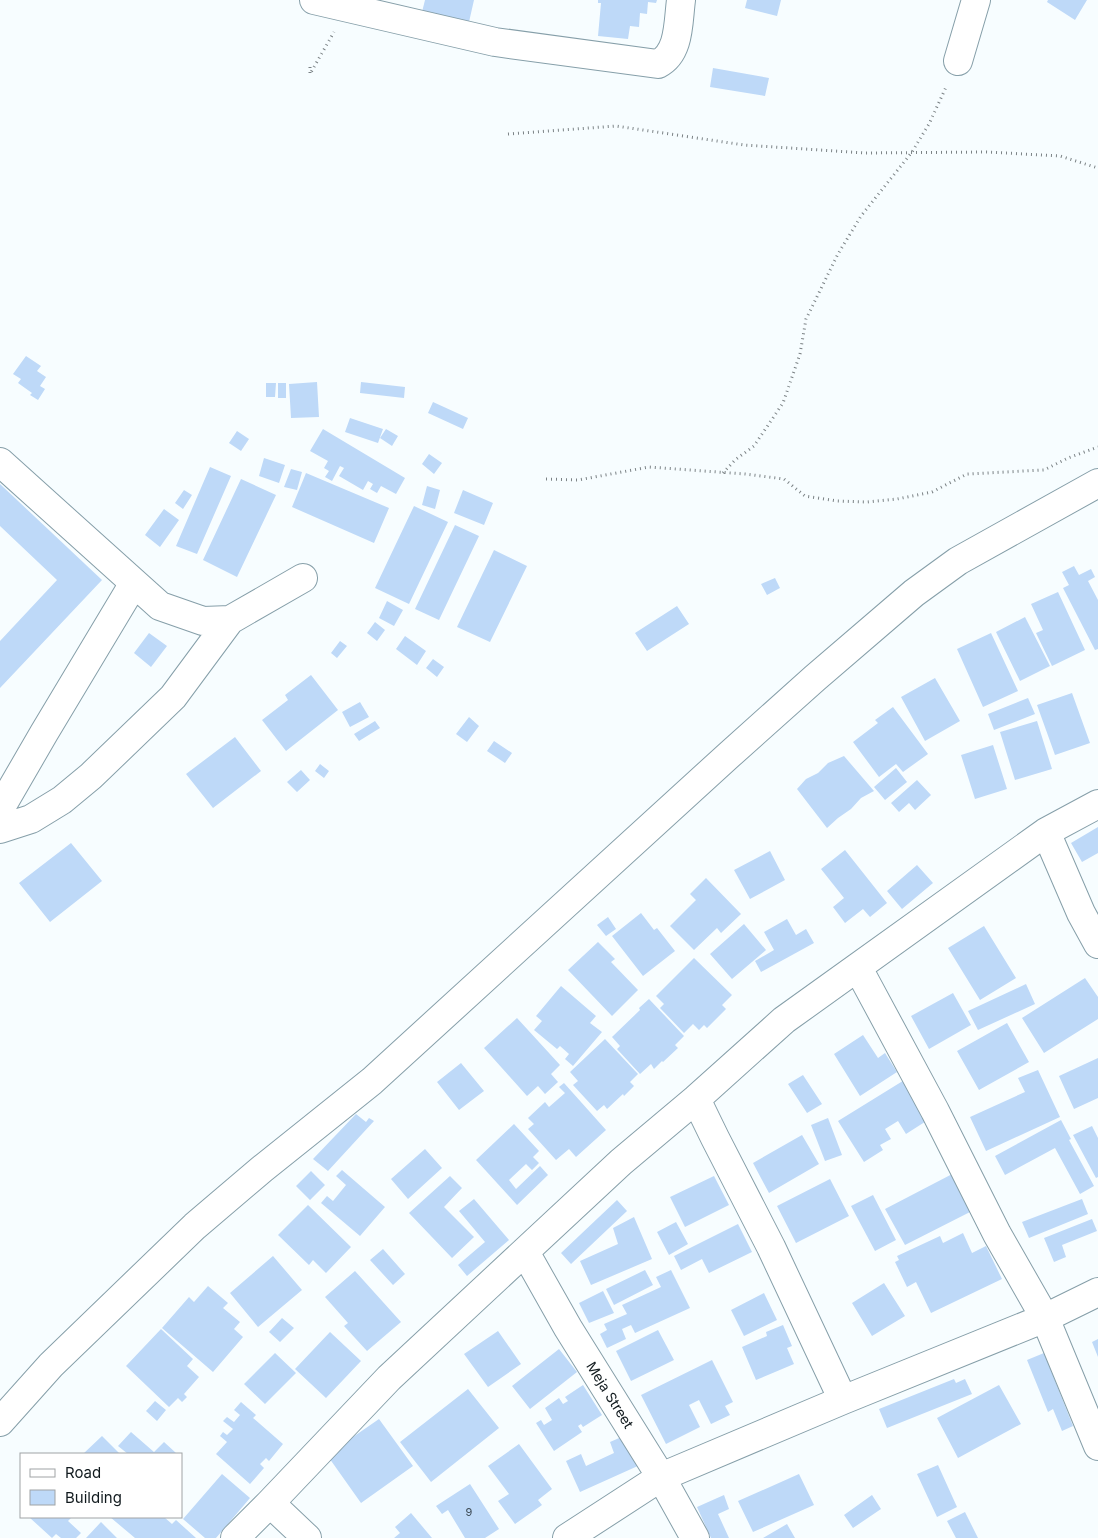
<svg xmlns="http://www.w3.org/2000/svg" width="1098" height="1538" viewBox="0 0 1098 1538" font-family="Inter,sans-serif">
<style>
.building{fill:#bed9f8}
.lines{fill:none;stroke-linecap:round;stroke-linejoin:round}
.minor-casing{stroke:#869fa9;stroke-width:30}
.path{stroke:#7b8285;stroke-width:3;stroke-dasharray:1 4;stroke-linecap:butt}
.minor{stroke:#fff;stroke-width:28}
.labels{text-anchor:middle;stroke-width:4.5;stroke-linejoin:round;paint-order:stroke}
.number-label{font-size:11px;fill:#3c4a54}
.street-label{font-size:14px;fill:#111a1e;stroke:#fff}
</style>
<rect width="100%" height="100%" fill="#f7fdff"/>
<path class="building" d="M425,0H474L469,22L422,12Z
M598,0H657L656,3L648,2L647,14L640,13L639,27L630,26L628,39L598,36L601,3H598Z
M747,0H781L777,16L745,8Z
M1048,0H1087L1075,20L1047,2Z
M713,68L769,78L765,96L710,87Z
M26,356L41,366L37,371L46,377L40,386L45,389L38,400L30,395L32,393L18,383L21,379L13,374Z
M317,382L319,417L291,418L289,384Z
M361,382L405,387L404,398L360,393Z
M266,383H276L275,397H266Z
M278,383H286V398H278Z
M433,402L468,418L463,429L428,413Z
M350,418L383,429L378,443L345,432Z
M323,429L405,478L396,494L381,486L377,493L370,489L373,484L368,481L363,490L339,476L344,468L340,466L332,481L325,477L329,471L324,468L328,461L310,451Z
M386,429L398,436L392,446L380,438Z
M237,431L249,439L241,451L229,443Z
M429,454L442,463L434,474L422,464Z
M264,458L285,465L279,483L259,476Z
M210,467L231,476L197,554L176,546Z
M291,469L302,472L297,490L284,487Z
M306,473L389,508L374,543L292,507Z
M241,479L276,495L237,577L203,560Z
M0,484L102,580L0,688V641L57,580L0,526Z
M427,486L440,490L435,509L422,505Z
M184,490L192,495L183,509L175,503Z
M463,490L493,503L484,525L454,513Z
M414,506L448,522L409,604L375,588Z
M164,509L179,520L160,547L145,535Z
M455,525L479,536L439,620L415,609Z
M494,550L527,566L490,642L457,627Z
M1074,566L1079,575L1091,569L1095,577L1088,581L1098,600V649L1095,650L1063,588L1069,585L1062,572Z
M775,578L780,588L767,595L761,584Z
M1058,592L1085,650L1052,666L1036,633L1043,630L1031,604Z
M387,601L403,610L394,626L379,618Z
M677,606L689,624L647,651L635,633Z
M1025,617L1050,666L1020,681L996,632Z
M375,622L385,630L377,641L367,633Z
M149,633L167,646L151,667L134,653Z
M991,633L1018,691L983,707L957,649Z
M405,636L426,651L417,665L396,649Z
M340,641L347,646L337,658L331,653Z
M433,659L444,667L437,677L426,668Z
M311,675L338,710L286,751L262,720L288,700L285,695Z
M935,678L960,721L925,741L901,697Z
M1072,693L1090,743L1055,755L1037,705Z
M1028,698L1035,714L994,730L988,714Z
M360,702L369,717L350,727L342,712Z
M893,707L928,754L903,772L896,764L879,777L853,742L878,723L875,720Z
M469,717L479,726L467,742L456,734Z
M375,721L380,728L359,741L354,734Z
M1037,721L1052,769L1015,780L1000,732Z
M235,737L261,771L213,808L186,774Z
M494,741L512,753L505,763L487,751Z
M993,745L1007,789L975,799L961,755Z
M844,756L874,791L861,798L851,809L838,818L827,828L797,789L806,779L818,773L828,763Z
M320,764L329,771L324,778L315,771Z
M896,768L907,782L885,800L874,787Z
M301,770L310,780L297,792L287,782Z
M917,780L931,795L915,810L909,803L899,812L891,803Z
M1098,827V853L1082,862L1071,843Z
M71,843L102,881L50,922L19,883Z
M845,850L887,903L870,917L863,909L845,923L833,907L844,898L821,869Z
M770,851L785,880L750,899L734,870Z
M917,865L933,883L902,909L887,891Z
M706,878L741,914L721,933L717,928L694,950L670,926L696,900L690,894Z
M641,913L654,930L657,928L675,951L643,976L612,936Z
M608,917L616,929L606,936L597,925Z
M787,919L796,935L806,929L814,943L761,972L755,961L774,950L764,932Z
M744,924L766,950L732,979L710,954Z
M984,926L1016,978L980,1000L948,948Z
M598,942L615,959L611,962L638,990L612,1016L568,970Z
M694,958L732,995L722,1005L726,1009L707,1028L704,1025L699,1030L693,1024L684,1033L660,1008L664,1004L656,996Z
M1085,978L1098,997V1019L1044,1053L1022,1018Z
M1026,984L1035,1004L978,1030L968,1011Z
M561,986L596,1016L590,1023L602,1032L573,1066L565,1059L569,1054L560,1046L557,1049L534,1030L542,1021L536,1016Z
M953,993L971,1025L929,1049L911,1016Z
M649,999L684,1036L675,1045L678,1048L663,1062L662,1061L654,1069L651,1064L640,1074L617,1049L620,1046L612,1037L640,1010L639,1008Z
M517,1018L560,1065L551,1074L558,1082L545,1094L538,1086L527,1096L484,1048Z
M1007,1023L1029,1062L979,1090L957,1051Z
M863,1035L878,1058L885,1053L897,1072L860,1096L834,1054Z
M605,1039L638,1074L630,1082L634,1086L624,1096L623,1094L607,1109L604,1105L597,1111L573,1085L578,1081L570,1072Z
M1098,1058V1098L1074,1109L1059,1076Z
M461,1063L484,1091L459,1110L437,1082Z
M1038,1070L1060,1117L986,1151L970,1117L1025,1092L1018,1078Z
M803,1075L822,1104L807,1113L788,1084Z
M906,1079L931,1118L906,1134L898,1121L885,1129L891,1139L880,1145L883,1150L864,1162L838,1121Z
M564,1083L606,1130L576,1157L569,1149L556,1160L528,1129L534,1124L528,1118L545,1102L549,1107L565,1093L559,1087Z
M356,1114L366,1122L369,1118L374,1121L328,1171L313,1159Z
M828,1118L842,1155L825,1161L811,1125Z
M1061,1120L1071,1139L1069,1140L1094,1186L1080,1194L1055,1148L1005,1175L995,1156Z
M514,1124L539,1151L533,1157L539,1163L532,1170L526,1164L509,1180L516,1189L540,1166L548,1175L517,1205L476,1160Z
M1092,1126L1098,1138V1177L1096,1178L1073,1135Z
M802,1135L819,1164L769,1193L753,1163Z
M425,1149L442,1168L408,1199L391,1179Z
M342,1170L385,1207L360,1236L321,1203L327,1196L333,1201L346,1185L336,1176Z
M311,1171L325,1185L310,1200L296,1186Z
M958,1171L972,1211L905,1245L885,1209Z
M450,1176L462,1188L444,1207L474,1237L452,1258L409,1213Z
M714,1176L729,1205L685,1227L670,1197Z
M830,1179L849,1216L796,1243L777,1206Z
M873,1195L896,1240L875,1251L851,1206Z
M474,1199L509,1240L467,1276L458,1265L485,1242L459,1211Z
M1082,1199L1088,1214L1029,1238L1022,1222Z
M617,1200L627,1211L571,1264L561,1253Z
M308,1205L351,1247L326,1273L313,1260L309,1265L278,1235Z
M634,1217L652,1259L591,1285L580,1261L618,1244L613,1228Z
M1092,1219L1097,1231L1062,1245L1066,1257L1054,1262L1044,1238Z
M676,1222L688,1244L669,1255L657,1232Z
M738,1224L752,1252L709,1273L702,1259L681,1270L674,1256Z
M963,1233L972,1253L986,1246L1002,1279L931,1313L916,1282L907,1287L895,1262L899,1260L897,1256L940,1236L943,1243Z
M383,1249L405,1274L393,1285L370,1260Z
M273,1256L302,1290L258,1327L230,1293Z
M645,1270L653,1285L614,1305L606,1289Z
M671,1270L690,1308L635,1333L631,1325L622,1329L626,1339L607,1348L600,1334L607,1330L604,1324L627,1314L622,1305L661,1287L656,1277Z
M355,1271L401,1322L367,1351L344,1326L348,1323L325,1297Z
M884,1283L905,1316L872,1336L852,1303Z
M208,1286L228,1303L223,1308L240,1322L234,1329L243,1337L213,1372L162,1328L189,1297L194,1302Z
M603,1291L614,1313L589,1323L579,1303Z
M764,1293L777,1320L744,1336L731,1310Z
M282,1318L294,1328L280,1342L269,1332Z
M783,1325L792,1346L787,1348L794,1364L756,1380L742,1347L767,1336L766,1332Z
M161,1329L193,1359L187,1366L199,1377L184,1394L187,1397L182,1402L178,1398L169,1407L126,1366Z
M658,1330L674,1360L631,1381L616,1351Z
M498,1331L521,1364L488,1387L464,1354Z
M330,1332L361,1361L326,1398L295,1369Z
M1098,1339V1357L1092,1342Z
M559,1349L577,1372L530,1409L512,1386Z
M275,1353L296,1373L265,1404L244,1384Z
M1044,1353L1073,1426L1062,1431L1053,1409L1048,1412L1027,1360Z
M712,1360L733,1402L725,1406L730,1415L711,1424L699,1400L689,1405L700,1427L666,1444L641,1395Z
M954,1379L956,1383L965,1379L972,1394L887,1428L879,1409Z
M583,1385L602,1415L583,1427L581,1424L578,1426L582,1432L554,1451L536,1423L541,1420L544,1425L552,1420L545,1408L559,1398L563,1404L568,1401L565,1397Z
M999,1385L1021,1424L958,1458L937,1418Z
M468,1389L499,1428L431,1482L400,1442Z
M155,1401L166,1410L157,1421L146,1411Z
M241,1402L256,1415L253,1418L283,1444L269,1461L266,1458L260,1464L264,1468L250,1484L216,1454L227,1442L220,1436L223,1432L227,1435L233,1429L223,1421L227,1417L234,1422L240,1415L234,1410Z
M379,1419L413,1466L361,1503L327,1455Z
M131,1432L154,1452L164,1442L176,1453L128,1454L118,1446Z
M626,1435L640,1465L580,1492L566,1461L581,1454L586,1466L614,1453L610,1442Z
M102,1436L120,1454H83Z
M519,1444L552,1489L538,1500L542,1505L515,1524L498,1501L509,1494L488,1466Z
M938,1465L957,1507L937,1517L917,1474Z
M222,1474L250,1498L216,1538H205L183,1519Z
M799,1474L814,1505L753,1532L738,1501Z
M470,1484L499,1529L485,1538H465L448,1510L442,1514L436,1506Z
M724,1495L729,1509L718,1514L729,1538H711L697,1507Z
M872,1495L881,1509L853,1528L844,1515Z
M965,1512L978,1538H956L947,1521Z
M411,1513L432,1538H394L400,1533L395,1527Z
M29,1517H72L68,1521L81,1533L76,1538H61L56,1534L52,1538Z
M110,1517H164L172,1524L176,1520L196,1538H135Z
M101,1522L117,1538H86Z
M787,1524L795,1538H763Z"/>
<g class="lines">
<defs>
<path id="minor" d="M314,0L495,42L658,64C680,53 678,22 681,0
M958,61L976,0
M0,462L160,606L203,621L230,620L303,578
M0,809L44,733L134,583
M0,829L31,819L62,800L91,776L173,697L230,620
M1046,832L1081,913L1098,944
M858,968L935,1111L997,1234L1045,1318L1098,1446
M696,1099L715,1138L771,1247L843,1400
M525,1252L568,1328L661,1477L695,1538
M0,1422L51,1365L195,1226L262,1169L372,1081L729,755L815,678L914,593L958,561L1098,483
M270,1503L307,1538
M235,1538L270,1503L389,1378L621,1162L696,1099L784,1020L1046,832L1098,804
M567,1538L661,1477L843,1400L1045,1318L1098,1292"/>
</defs>
<use href="#minor" class="minor-casing"/>
<path class="path" d="M310,67V74L334,32
M508,134L616,126L744,145L865,153L987,152L1060,156L1098,168
M723,473L735,460L754,446L783,403L800,354L806,319L838,254L861,216L912,152L929,124L947,85
M546,479L578,480L649,467L745,474L784,479L805,496L837,501L867,502L897,499L932,492L967,474L1044,470L1068,458L1098,447"/>
<use href="#minor" class="minor"/>
</g>
<g class="labels">
<g class="number-label">
<text x="469" y="1516">9</text>
</g>
<g class="street-label">
<text transform="translate(610 1395) rotate(58)" y="5">Meja Street</text>
</g>
</g>
<rect x="20" y="1453" width="162" height="65" fill="#ffffff" stroke="#a0a3a5"/>
<rect x="30" y="1469" width="25" height="8" fill="#ffffff" stroke="#a0a3a5"/>
<text x="65" y="1478" font-size="15" fill="#111a1e">Road</text>
<rect x="30" y="1490" width="25" height="15" fill="#bed9f8" stroke="#a0a3a5"/>
<text x="65" y="1503" font-size="15" fill="#111a1e">Building</text>
</svg>
